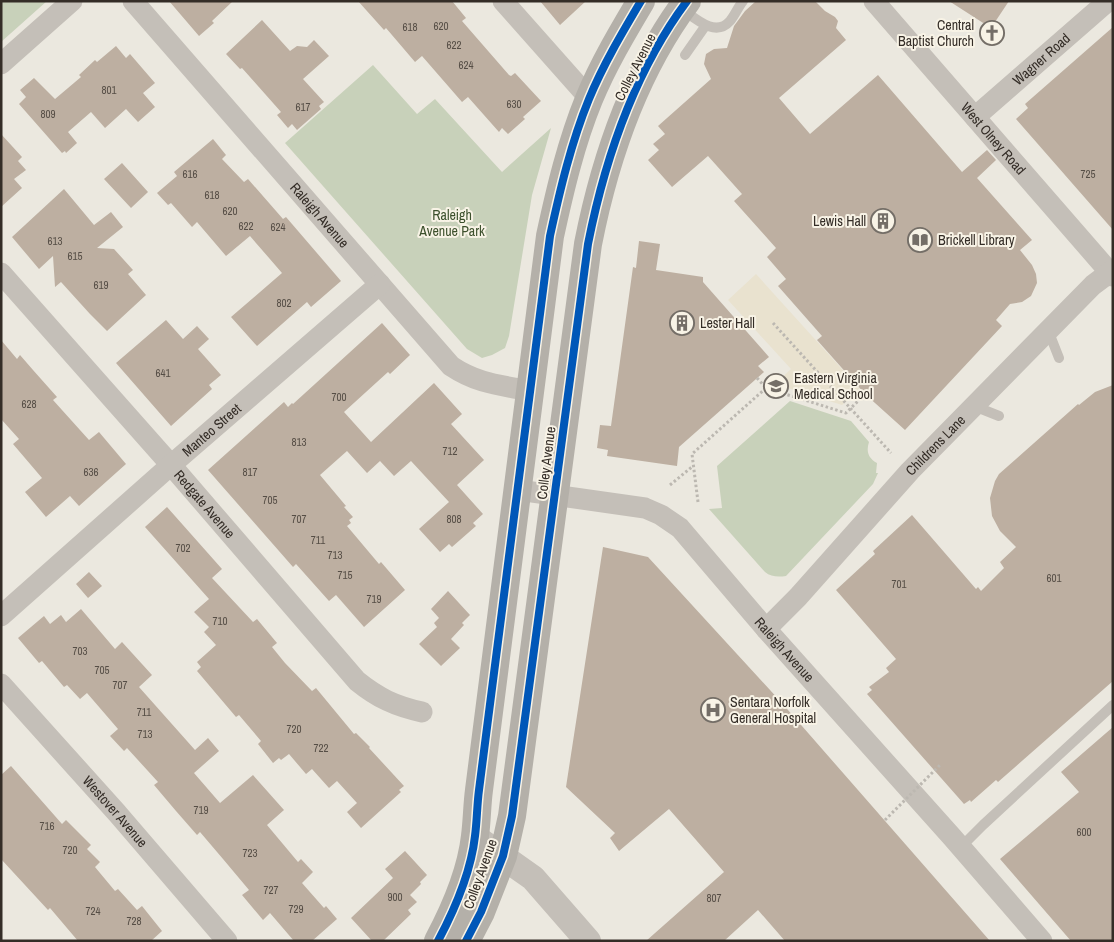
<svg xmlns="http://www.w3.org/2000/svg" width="1114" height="942" viewBox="0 0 1114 942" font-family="'Archivo Narrow',sans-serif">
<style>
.green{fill:#c8d1ba}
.plaza{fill:#e9e2cf}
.building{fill:#bdafa1}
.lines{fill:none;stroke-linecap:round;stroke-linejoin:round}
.path{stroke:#bcb8b1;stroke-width:3;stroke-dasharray:2.5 2.5;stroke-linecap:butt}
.service{stroke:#c4bfb8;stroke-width:10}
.minor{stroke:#c4bfb8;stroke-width:21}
.tertiary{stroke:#c4bfb8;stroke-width:26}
.secondary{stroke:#b4b0a9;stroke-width:28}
.path-bridge{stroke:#bcb8b1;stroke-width:3;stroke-dasharray:2.5 2.5;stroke-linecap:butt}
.cycleway-casing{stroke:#f8f3e6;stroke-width:11}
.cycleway{stroke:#0057b8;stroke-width:8}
.labels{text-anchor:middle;stroke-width:4;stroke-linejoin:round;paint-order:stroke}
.number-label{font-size:11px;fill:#564e46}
.poi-label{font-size:14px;fill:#342d27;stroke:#f8f3e6;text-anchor:start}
.street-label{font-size:14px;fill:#342d27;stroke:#f8f3e6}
.park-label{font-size:14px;fill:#3c502c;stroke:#f8f3e6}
</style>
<rect width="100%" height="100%" fill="#ebe8df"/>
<path class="green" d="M1,1H47L1,42Z
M373,65L417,114L435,99L502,172L551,128L532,195L509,336L505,348L492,355L482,358L467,349L285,143Z
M790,401L851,421L869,442C866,451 868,458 877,463L876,473H878L873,484L786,576C778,577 771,577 765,572L709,509L722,508L717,466Z"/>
<path class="plaza" d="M756,274L860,389L842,405L775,384L791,369L728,300Z"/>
<path class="building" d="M169,1H233L212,21L214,23L199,36Z
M358,1H452L466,18L462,21L509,75L511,76L515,73L541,101L523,117L525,119L508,134L502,128L499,132L468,97L462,102L422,56L415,62L386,28L384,30Z
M540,1H586L560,25Z
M756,1H815L825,11L835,17L838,21L836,28L846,40L779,98L810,134L878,75L962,172L987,150L996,160L977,178L1032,240L1020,250L1032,265L1036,274L1037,283L1031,296L1022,302L1010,304L996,320L1002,326L905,430L865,394L817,340L822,336L778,286L786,279L767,257L776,248L734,201L742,194L708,156L672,187L648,160L659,150L653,144L665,134L658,126L711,79L704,64L706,54L714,49L727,48L734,26L745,11Z
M949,1H1009L991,28Z
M262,20L290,51L297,46L307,47L314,40L329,56L303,79L324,102L319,106L321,109L297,130L292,124L288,128L277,115L281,112L242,68L240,69L226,54Z
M1113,27V230L1016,119L1028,108L1025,104Z
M116,46L126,58L130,54L155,83L143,93L155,107L138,122L126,109L105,128L91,112L68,132L77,143L66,153L65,151L62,153L19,104L26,97L20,90L34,78L55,99L81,77L79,75L95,60L97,62Z
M1,134L22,157L18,161L26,170L14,179L22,188L1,207Z
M213,139L226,155L222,159L244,182L248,179L283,219L286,217L341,281L311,307L307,302L257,346L231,317L282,273L250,236L226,256L197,222L192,227L171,203L168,205L157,193L177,176L174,172Z
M122,163L148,192L131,208L104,179Z
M64,189L94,225L111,212L123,227L97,248L114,249L133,270L128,274L146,295L107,331L90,314L61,282L55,287L53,256L39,269L12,237Z
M639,241L660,244L656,270L703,277V282L769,357L758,366L764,372L679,447L677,466L607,456L608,450L597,448L600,425L611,426L633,267L636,268Z
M166,320L183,339L197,326L209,339L198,349L221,375L209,385L212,389L171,426L116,363Z
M382,323L410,355L390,374L388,372L344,412L371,442L434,383L462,414L451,424L484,460L457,485L483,514L473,523L476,526L452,547L449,544L440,552L419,529L449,502L411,461L394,476L380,461L367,473L347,451L320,475L346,506L344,507L353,517L349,520L351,523L347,526L379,564L381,562L405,590L364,627L336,595L329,601L296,564L293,567L208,470L284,402L288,407L292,403L293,404Z
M1,340L17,359L20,355L33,370L57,397L53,400L89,440L99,432L126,464L79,506L70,496L46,517L25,492L42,478L13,444L19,439L1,419Z
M1113,385V681L998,782L996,780L971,802L970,800L964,804L867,694L872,690L869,687L889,672L886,668L896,659L836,590L875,554L873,551L912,515L976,589L978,587L981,591L1004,568L1000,562L1016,547L1000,531L992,516L990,498L995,481L999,474L1078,404L1079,405L1095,392Z
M167,507L222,569L212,578L253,622L257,619L277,643L272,647L285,663L312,691L316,688L354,734L356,733L370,747L369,748L404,786L399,790L401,792L361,828L347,812L357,803L337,781L329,788L312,769L306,774L289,754L281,760L279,758L273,763L258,744L261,741L239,715L236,717L197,671L201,667L197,662L216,645L204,632L209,627L194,612L209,599L145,527Z
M603,547L648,557L781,702L990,941H785L758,910L724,941H646L724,872L669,809L619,851L610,838L615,833L566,787Z
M89,572L102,586L88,598L76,584Z
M448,591L470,615L462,623L464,625L451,639L460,648L441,666L419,644L437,627L434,623L439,618L431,609Z
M81,609L115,649L122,642L152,675L139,687L195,750L208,738L219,751L194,773L220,803L253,775L284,810L267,825L298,862L301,859L313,872L302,883L324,908L326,906L337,919L312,941H294L270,913L263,920L242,895L249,890L223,859L200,832L197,835L176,811L154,785L158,782L127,748L124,751L110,736L118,729L87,693L80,699L67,685L64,687L42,661L39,663L18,638L44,616L50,624L61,615L66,622Z
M1113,727V941H1071L1000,859L1079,792L1061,772Z
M11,766L62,824L66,820L91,845L87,849L100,862L95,867L115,891L118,889L137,910L142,906L162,931L151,941H78L50,908L48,910L1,859V775Z
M405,851L427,875L420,882L421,884L410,895L417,902L408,910L411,914L383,941H372L351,918L393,878L385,869Z"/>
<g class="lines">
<path class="path" d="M773,323L891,453
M757,378L766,388
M670,485L693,466
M698,502L692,454L766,388L846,413L860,399"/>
<path class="service" d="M682,9C695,18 715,38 730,21C735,15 738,7 743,1
M685,55L706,25
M1048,330L1059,358
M974,406L999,416
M961,847L983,825L1113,705"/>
<g class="minor">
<path id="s1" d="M133,1L451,366C478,384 500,385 530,391"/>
<path d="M503,1L589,98"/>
<path id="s2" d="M874,1L1113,276"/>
<path d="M1,64L72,1"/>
<path id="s3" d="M975,117L1108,1"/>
<path id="s4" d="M1,273L171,465L357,681C378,698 395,706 422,712"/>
<path id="s5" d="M518,490L645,508L661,515L680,528L766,629L952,837L1042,941"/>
<path id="s6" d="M1,616L171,465L380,284"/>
<path id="s7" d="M766,629L798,597L910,471L1093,285L1113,270"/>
<path id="s8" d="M1,684L117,813L227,941"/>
</g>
<path class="tertiary" d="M475,837L533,878L588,941"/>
<path class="secondary" d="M438,941C455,909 471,872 475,836C477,821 477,805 479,790L550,236C560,190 571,143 589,99C603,65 622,33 641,1
M466,941L481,912L503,856L512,816L588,244C605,158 634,72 687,1"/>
<path class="path-bridge" d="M885,820L941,764"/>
<defs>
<path id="cycleway" d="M438,941C455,909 471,872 475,836C477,821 477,805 479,790L550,236C560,190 571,143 589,99C603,65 622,33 641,1
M466,941L481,912L503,856L512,816L588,244C605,158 634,72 687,1"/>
</defs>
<use href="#cycleway" class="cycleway-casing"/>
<use href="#cycleway" class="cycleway"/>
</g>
<defs>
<symbol id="church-ring" viewBox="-11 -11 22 22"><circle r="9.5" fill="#f8f3e6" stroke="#746e67" stroke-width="1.5"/><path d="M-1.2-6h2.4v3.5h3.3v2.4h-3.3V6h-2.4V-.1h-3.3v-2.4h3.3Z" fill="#746e67"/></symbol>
<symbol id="building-ring" viewBox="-11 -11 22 22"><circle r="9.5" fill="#f8f3e6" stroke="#746e67" stroke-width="1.5"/><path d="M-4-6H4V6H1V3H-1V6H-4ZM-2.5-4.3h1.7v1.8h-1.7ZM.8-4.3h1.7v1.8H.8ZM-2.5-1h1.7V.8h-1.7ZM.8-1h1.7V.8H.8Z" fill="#746e67"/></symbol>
<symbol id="library-ring" viewBox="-11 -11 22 22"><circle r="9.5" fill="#f8f3e6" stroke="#746e67" stroke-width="1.5"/><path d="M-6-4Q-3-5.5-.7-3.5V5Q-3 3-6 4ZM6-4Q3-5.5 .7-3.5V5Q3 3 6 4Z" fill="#746e67"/></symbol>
<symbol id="university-ring" viewBox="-11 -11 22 22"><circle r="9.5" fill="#f8f3e6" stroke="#746e67" stroke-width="1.5"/><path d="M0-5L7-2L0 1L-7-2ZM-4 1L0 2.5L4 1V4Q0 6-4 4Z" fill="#746e67"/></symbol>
<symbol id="hospital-ring" viewBox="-11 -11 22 22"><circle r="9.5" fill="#f8f3e6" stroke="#746e67" stroke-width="1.5"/><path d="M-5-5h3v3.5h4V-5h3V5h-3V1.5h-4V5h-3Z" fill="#746e67"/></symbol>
</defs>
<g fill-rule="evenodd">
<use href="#church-ring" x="978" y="19" width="28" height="28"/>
<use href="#building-ring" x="869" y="207" width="28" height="28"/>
<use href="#library-ring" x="906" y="226" width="28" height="28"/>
<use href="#building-ring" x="668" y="309" width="28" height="28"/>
<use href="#university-ring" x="762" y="372" width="28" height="28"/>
<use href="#hospital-ring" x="699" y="696" width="28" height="28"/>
</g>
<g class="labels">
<g class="number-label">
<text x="441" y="30">620</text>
<text x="410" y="31">618</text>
<text x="454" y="49">622</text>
<text x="466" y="69">624</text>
<text x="109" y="94">801</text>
<text x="514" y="108">630</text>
<text x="303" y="111">617</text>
<text x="48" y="118">809</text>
<text x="190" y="178">616</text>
<text x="1088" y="178">725</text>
<text x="212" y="199">618</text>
<text x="230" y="215">620</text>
<text x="246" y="230">622</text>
<text x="278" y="231">624</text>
<text x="55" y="245">613</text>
<text x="75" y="260">615</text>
<text x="101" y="289">619</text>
<text x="284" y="307">802</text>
<text x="163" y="377">641</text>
<text x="339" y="401">700</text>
<text x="29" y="408">628</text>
<text x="299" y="446">813</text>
<text x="450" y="455">712</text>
<text x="91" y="476">636</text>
<text x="250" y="476">817</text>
<text x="270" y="504">705</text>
<text x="299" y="523">707</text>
<text x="454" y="523">808</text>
<text x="318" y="544">711</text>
<text x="183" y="552">702</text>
<text x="335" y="559">713</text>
<text x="345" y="579">715</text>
<text x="1054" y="582">601</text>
<text x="899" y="588">701</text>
<text x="374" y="603">719</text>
<text x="220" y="625">710</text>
<text x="80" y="655">703</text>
<text x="102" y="674">705</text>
<text x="120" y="689">707</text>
<text x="144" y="716">711</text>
<text x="294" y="733">720</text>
<text x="145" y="738">713</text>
<text x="321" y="752">722</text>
<text x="201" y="814">719</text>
<text x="47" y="830">716</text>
<text x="1084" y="836">600</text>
<text x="70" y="854">720</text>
<text x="250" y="857">723</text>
<text x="271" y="894">727</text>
<text x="395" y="901">900</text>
<text x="714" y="902">807</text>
<text x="296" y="913">729</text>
<text x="93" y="915">724</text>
<text x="134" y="925">728</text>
</g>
<g class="poi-label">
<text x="974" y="30" text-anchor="end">Central<tspan x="974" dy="16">Baptist Church</tspan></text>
<text x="866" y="226" text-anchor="end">Lewis Hall</text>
<text x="938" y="245">Brickell Library</text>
<text x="700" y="328">Lester Hall</text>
<text x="794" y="383">Eastern Virginia<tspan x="794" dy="16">Medical School</tspan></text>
<text x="730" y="707">Sentara Norfolk<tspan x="730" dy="16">General Hospital</tspan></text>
</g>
<g class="street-label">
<text dy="5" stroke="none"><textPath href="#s3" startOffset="88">Wagner Road</textPath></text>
<text transform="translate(635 67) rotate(-63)" y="5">Colley Avenue</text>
<text dy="5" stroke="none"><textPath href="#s2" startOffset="182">West Olney Road</textPath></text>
<text dy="5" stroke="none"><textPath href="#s1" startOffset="284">Raleigh Avenue</textPath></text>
<text dy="5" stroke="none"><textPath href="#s6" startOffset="281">Manteo Street</textPath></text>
<text dy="5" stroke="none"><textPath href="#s7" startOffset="250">Childrens Lane</textPath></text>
<text transform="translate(546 463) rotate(-83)" y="5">Colley Avenue</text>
<text dy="5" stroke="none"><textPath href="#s4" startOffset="308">Redgate Avenue</textPath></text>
<text dy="5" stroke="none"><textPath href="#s5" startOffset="329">Raleigh Avenue</textPath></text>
<text dy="5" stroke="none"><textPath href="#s8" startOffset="171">Westover Avenue</textPath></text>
<text transform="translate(480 874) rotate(-70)" y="5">Colley Avenue</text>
</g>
<g class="park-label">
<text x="452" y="220">Raleigh<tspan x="452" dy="16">Avenue Park</tspan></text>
</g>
</g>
<rect width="1114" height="942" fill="none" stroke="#342d27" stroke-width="5"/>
</svg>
